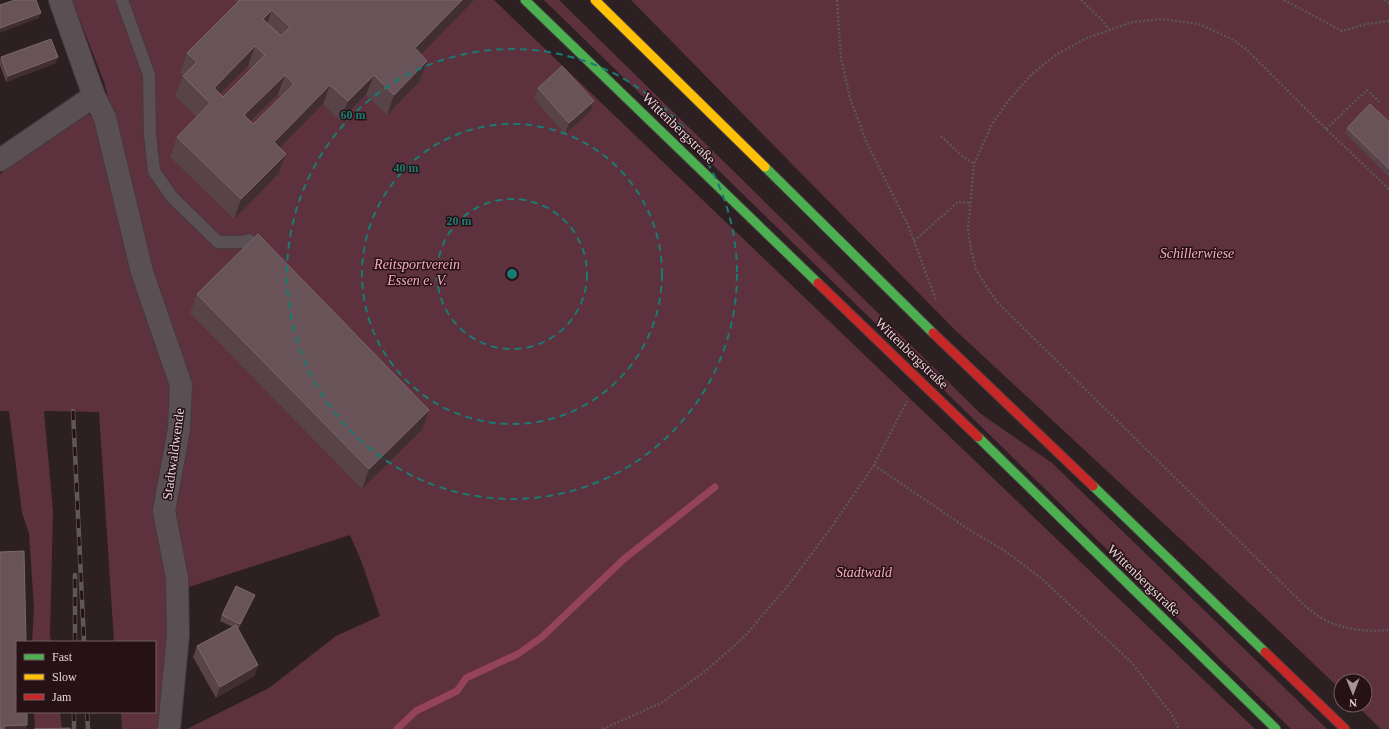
<svg xmlns="http://www.w3.org/2000/svg" width="1389" height="729" viewBox="0 0 1389 729" font-family="'Times New Roman',serif">
<style>
.green{fill:#5d313d}
.lines{fill:none;stroke-linecap:round;stroke-linejoin:round}
.stream{stroke:#95435b;stroke-width:7}
.lane-casing{stroke:#463a3d;stroke-width:14}
.street-casing{stroke:#463a3d;stroke-width:24}
.fast-casing{stroke:#463a3d;stroke-width:11}
.slow-casing{stroke:#463a3d;stroke-width:11}
.jam-casing{stroke:#463a3d;stroke-width:11}
.path{stroke:#5d5456;stroke-width:2.5;stroke-dasharray:2 2;stroke-linecap:butt}
.lane{stroke:#5a5053;stroke-width:12}
.street{stroke:#5a5053;stroke-width:22}
.fast{stroke:#4caf50;stroke-width:9}
.slow{stroke:#ffc107;stroke-width:9}
.jam{stroke:#c62828;stroke-width:9}
.rail-casing{stroke:#605759;stroke-width:4.5}
.rail{stroke:#261117;stroke-width:3;stroke-dasharray:9;stroke-linecap:butt}
.wall{fill:#584349;fill-rule:evenodd}
.shaded-wall{fill:#402e33}
.building{fill:#685358;stroke:#7b676c;fill-rule:evenodd}
.ring{fill:none;stroke:#1a7b73;stroke-width:2;stroke-dasharray:7 5}
.labels{text-anchor:middle;stroke-width:3;stroke-linejoin:round;paint-order:stroke}
.street-label{font-size:14px;fill:#e4d4d7;stroke:#261117}
.park-label{font-size:14px;font-style:italic;fill:#f8adbe;stroke:#261117}
.centre{fill:#1a7b73;stroke:#261117;stroke-width:2}
.ring-label{font-size:12px;text-anchor:middle;font-weight:bold;fill:#1a7b73;stroke:#261117;stroke-width:3;stroke-linejoin:round;paint-order:stroke}
</style>
<rect width="100%" height="100%" fill="#2c2023"/>
<path class="green" d="M72,0H494L1255,729H187L269,688L336,636L380,616L362,563L350,535L189,587L187,659L176,715L178,729H122L121,712H155V642H114L99,412L44,411L53,511L50,635L51,642H32L34,608L29,533L22,513L9,411H0V174L71,122L88,114L97,121L151,264L104,82Z
M544,0H559L981,414L1052,463L1327,729H1291Z
M631,0H1389V729H1381L1356,705H1365V681H1341V690L1273,625L954,329Z
M34,712H60L62,729H35Z"/>
<g class="lines">
<path class="stream" d="M397,729L416,711L457,691L466,678L518,654L542,637L624,559L715,487"/>
<defs>
<path id="lane" d="M122,0L149,75L150,134L154,171L172,197L218,242H242L249,240"/>
<path id="street" d="M60,0L94,96L105,118L142,272L181,385L179,429L164,511L177,578L178,635L169,729
M0,160L94,96"/>
<path id="fast" d="M525,0L818,283
M765,167L933,333
M978,437L1276,729
M1093,486L1265,652"/>
<path id="slow" d="M595,0L765,167"/>
<path id="jam" d="M818,283L978,437
M933,333L1093,486
M1265,652L1345,729"/>
</defs>
<use href="#lane" class="lane-casing"/>
<use href="#street" class="street-casing"/>
<use href="#fast" class="fast-casing"/>
<use href="#slow" class="slow-casing"/>
<use href="#jam" class="jam-casing"/>
<path class="path" d="M837,0L841,58L850,98L866,141L908,225L936,300
M1081,0L1100,18L1110,30
M1284,0L1342,31L1366,24L1389,21
M1384,0L1389,3
M1326,129L1367,90L1379,102
M941,136L962,156L974,164
M1389,189L1326,129L1248,51L1234,40L1199,24L1162,19L1133,22L1087,38L1057,54L1032,74L1008,101L992,124L974,164L968,229L971,249L976,269L986,286L998,303L1305,606C1311,610 1318,617 1325,620C1345,630 1367,632 1389,630
M914,241L958,202L970,203
M874,465L968,529L1005,551L1041,578L1131,662L1171,713L1179,729
M603,729L663,702L708,669L745,636L790,583L833,525L874,465L907,401"/>
<use href="#lane" class="lane"/>
<use href="#street" class="street"/>
<use href="#fast" class="fast"/>
<use href="#slow" class="slow"/>
<use href="#jam" class="jam"/>
<defs>
<path id="rail" d="M73,411L84,642
M75,642V575
M74,712V729
M87,712L88,729"/>
</defs>
<use href="#rail" class="rail-casing"/>
<use href="#rail" class="rail"/>
</g>
<path class="wall" d="M235,0H474L421,54L427,61L420,81L387,115L366,95L340,121L323,104L280,148L278,174L234,219L170,157L177,137L197,117L175,96L183,76L180,73L187,53L237,3ZM248,66L251,69L223,97L220,94ZM278,94L281,97L253,124L251,122Z
M1,57L56,63L6,82L0,65V60Z
M538,88L590,112L565,134L534,99Z
M1389,122V177L1345,133L1347,128Z
M197,294L422,430L362,489L190,313Z
M253,600L238,630L258,665L254,676L216,698L193,657L197,646L233,627L220,621L222,615Z"/>
<path class="shaded-wall" d="M462,0H474L408,68L415,48Z
M272,10L265,30L263,19Z
M41,13L39,18L0,33V28Z
M255,46L248,66L209,105L214,88Z
M58,57L56,63L6,82L8,76Z
M427,61L420,81L387,115L394,95Z
M285,75L278,94L237,135L244,115Z
M374,75L366,95L340,121L348,101Z
M330,85L323,104L266,162L274,142Z
M594,101L590,112L565,134L569,123Z
M286,154L278,174L234,219L241,199Z
M429,410L422,430L362,489L369,469Z
M255,595L253,600L238,630L240,624Z
M258,665L254,676L216,698L220,687Z
M27,725L26,729H3L4,726Z"/>
<path class="building" d="M15,0H36L41,13L0,28V5Z
M240,0H462L415,48L427,61L394,95L374,75L348,101L330,85L274,142L286,154L241,199L177,137L210,103L183,76L197,62L187,53ZM272,10L290,27L281,36L263,19ZM255,46L265,55L223,97L214,88ZM285,75L294,84L253,124L244,115Z
M51,39L58,57L8,76L1,57Z
M562,66L594,101L569,123L538,88Z
M1370,104L1389,122V169L1347,128Z
M258,234L429,410L369,469L197,294Z
M24,551L26,642H17V712H27V725L4,726V729H0V552Z
M236,586L255,595L240,624L222,615Z
M236,625L258,665L220,687L197,646Z
M70,728V729H34Z"/>
<g class="ring">
<circle cx="512" cy="274" r="75"/>
<circle cx="512" cy="274" r="150"/>
<circle cx="512" cy="274" r="225"/>
</g>
<g class="labels">
<g class="street-label">
<text transform="translate(679 128) rotate(44)" y="5">Wittenbergstraße</text>
<text transform="translate(912 353) rotate(44)" y="5">Wittenbergstraße</text>
<text transform="translate(173 454) rotate(-82)" y="5">Stadtwaldwende</text>
<text transform="translate(1144 580) rotate(44)" y="5">Wittenbergstraße</text>
</g>
<g class="park-label">
<text x="1197" y="258">Schillerwiese</text>
<text x="417" y="269">Reitsportverein<tspan x="417" dy="16">Essen e. V.</tspan></text>
<text x="864" y="577">Stadtwald</text>
</g>
</g>
<circle cx="512" cy="274" r="6" class="centre"/>
<g class="ring-label">
<text x="353" y="119">60 m</text>
<text x="406" y="172">40 m</text>
<text x="459" y="225">20 m</text>
</g>
<rect x="16" y="641" width="140" height="72" fill="#261117" stroke="#725f64"/>
<rect x="24" y="654" width="20" height="6" fill="#4caf50" stroke="#725f64"/>
<text x="52" y="661" font-size="12" fill="#e4d4d7">Fast</text>
<rect x="24" y="674" width="20" height="6" fill="#ffc107" stroke="#725f64"/>
<text x="52" y="681" font-size="12" fill="#e4d4d7">Slow</text>
<rect x="24" y="694" width="20" height="6" fill="#c62828" stroke="#725f64"/>
<text x="52" y="701" font-size="12" fill="#e4d4d7">Jam</text>
<g transform="translate(1353 693) rotate(179)"><circle r="19" fill="#261117" stroke="#725f64"/>
<path d="M0-3L7 15L0 10L-7 15Z" fill="#a49598"/>
<text y="-6" font-size="11" font-weight="bold" text-anchor="middle" fill="#e4d4d7">N</text>
</g>
</svg>
